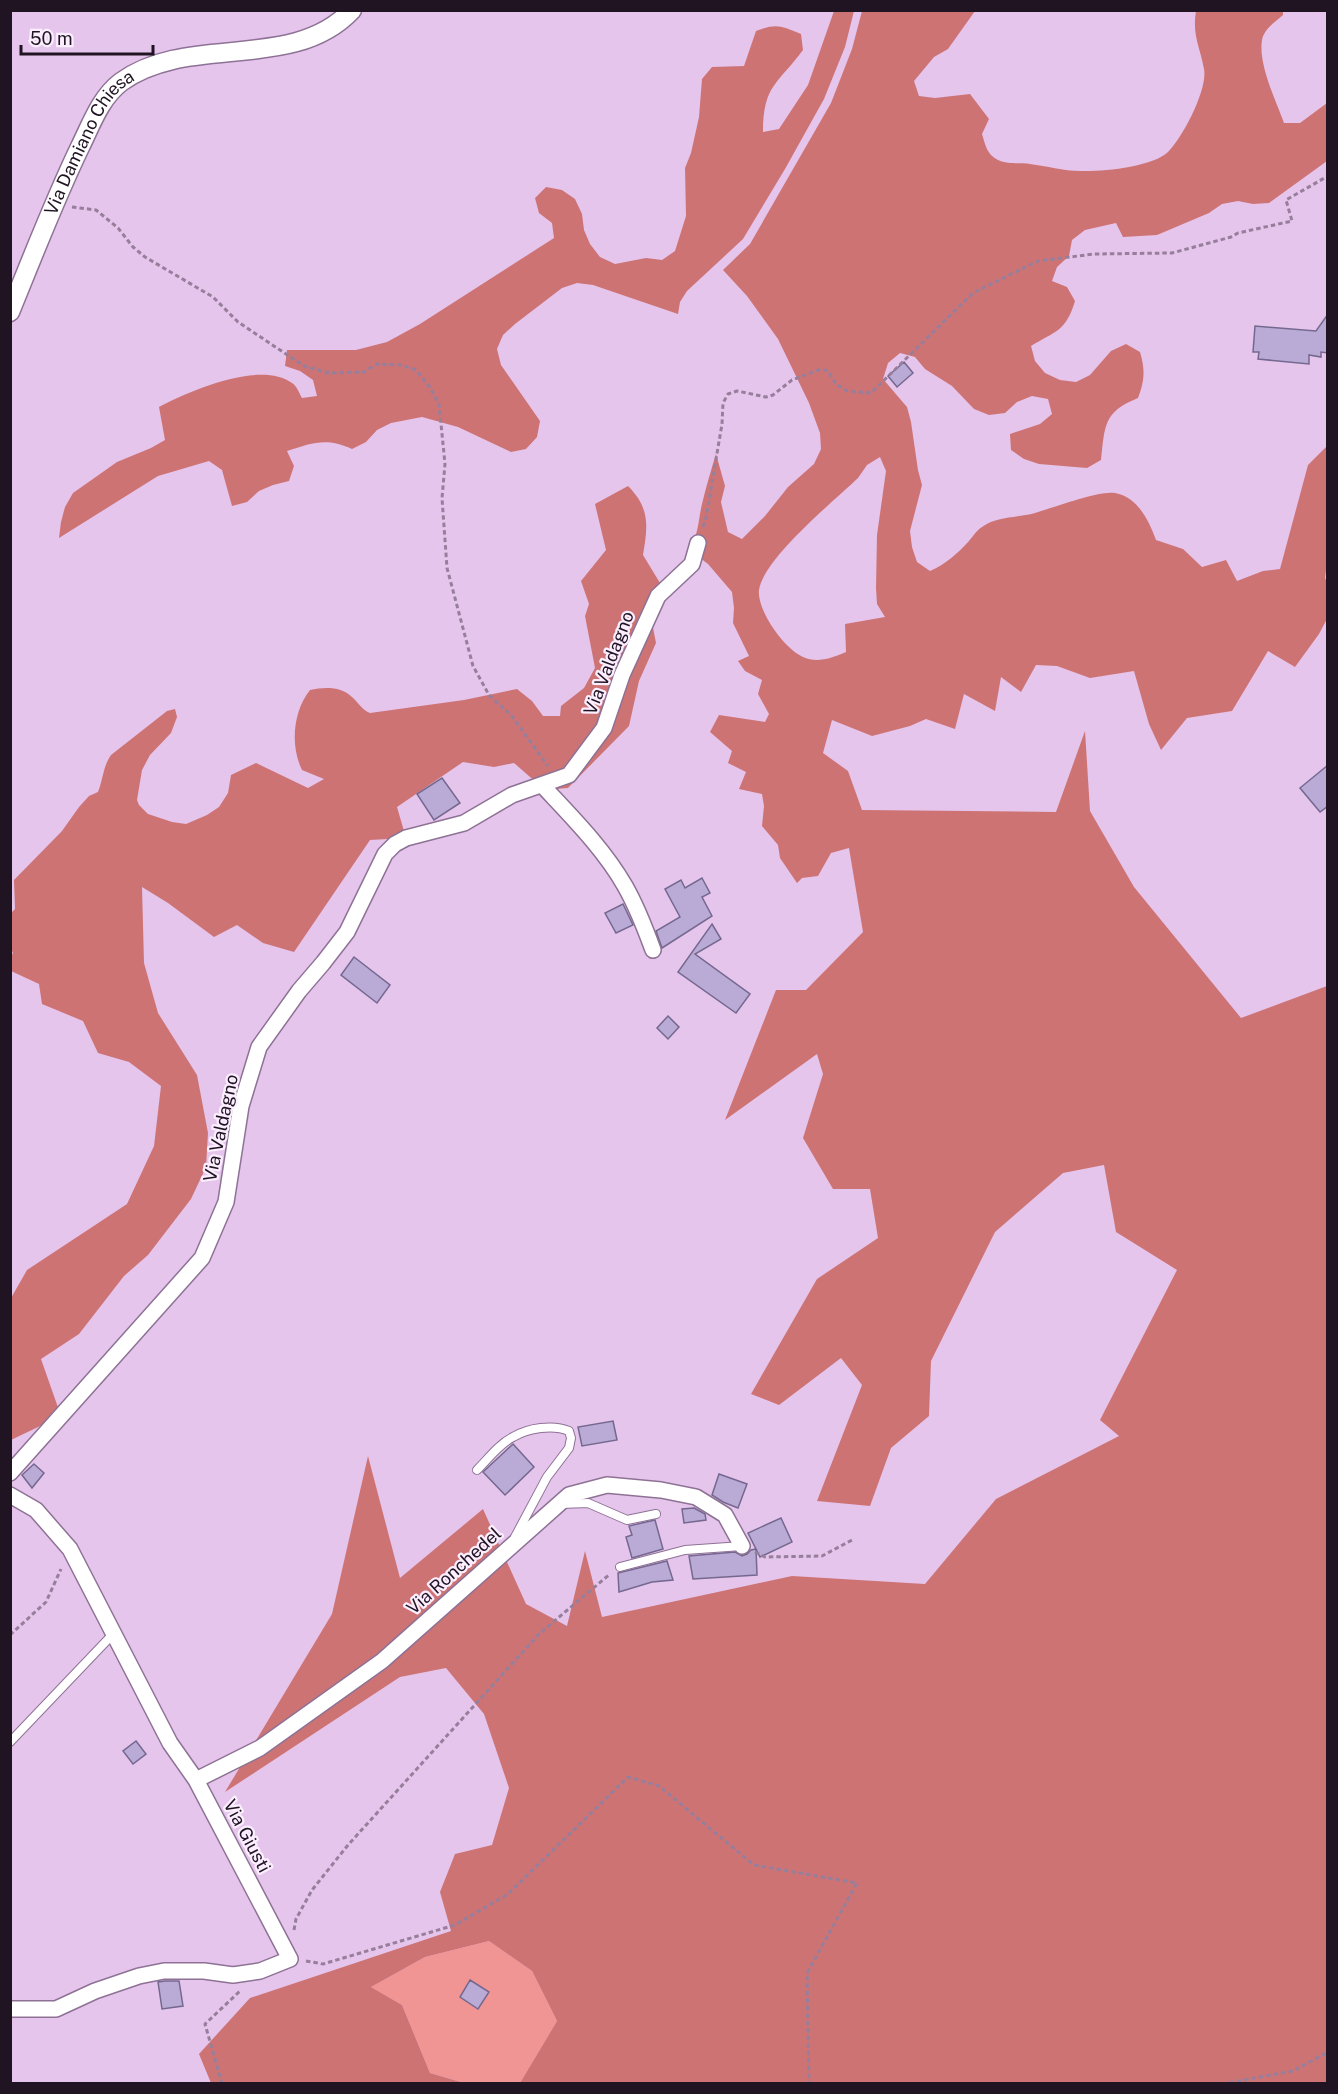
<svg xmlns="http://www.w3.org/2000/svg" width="1338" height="2094" viewBox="0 0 1338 2094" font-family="'Public Sans',sans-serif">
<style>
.green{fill:#f09494}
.forest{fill:#ce7374;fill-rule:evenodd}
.building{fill:#b9abd6;stroke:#75688f;stroke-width:1.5}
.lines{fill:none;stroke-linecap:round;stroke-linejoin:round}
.service-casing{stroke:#8e7295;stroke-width:10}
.minor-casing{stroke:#8e7295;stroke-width:18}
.tertiary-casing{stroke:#8e7295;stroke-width:21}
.path{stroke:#977f9c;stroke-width:3;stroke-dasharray:4.5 3;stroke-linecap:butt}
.service{stroke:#fff;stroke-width:8}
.minor{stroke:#fff;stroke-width:15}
.tertiary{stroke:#fff;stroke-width:18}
.labels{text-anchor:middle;stroke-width:4.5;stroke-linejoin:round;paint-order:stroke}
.street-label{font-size:18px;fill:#201422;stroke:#fbeefe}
</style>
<rect width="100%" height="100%" fill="#e5c5ec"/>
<path class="green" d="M489,1941L532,1971L557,2021L520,2083H464L430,2073L402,2005L371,1987L425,1957Z"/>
<path class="forest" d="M834,11H854L845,47L824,99L785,169L743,239L687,291L680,302L678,314L593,285L577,283L562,288L515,324L503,335L497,349L501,365L540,421L537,437L526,449L511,452L458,427L422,417L391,423L377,430L366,442L352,449C326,437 312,443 287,451L294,466L289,481L273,485L259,491L247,502L232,506L222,470L209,461L158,476L59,538L61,522L65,507L73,493L117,462L151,448L165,440L159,407C189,391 260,360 292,383C297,386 299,393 302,398L317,396L313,380L300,371L285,366L287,350H356L387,342L420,324L554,238L552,223L539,213L535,198L546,187L562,190L575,199L582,214L584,230L590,244L600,257L615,264L646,258L662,260L675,251L686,216L685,168L691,153L699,117L702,79L712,67L744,66L756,31C777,23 781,26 801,34L803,50C778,84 763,85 763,132L779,129L808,85Z
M862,11H975L948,49L934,57L914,81L919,96L935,98L970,94L989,119L982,134C985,144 987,155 998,160C1008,165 1020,162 1030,164C1047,166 1063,171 1080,171C1102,172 1152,167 1168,152C1183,137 1208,89 1204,69C1200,46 1192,36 1196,11H1283V15C1275,22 1264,29 1262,40C1258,64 1276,101 1284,123H1300L1327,103V161L1269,203L1253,204L1238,201L1222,204L1209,213L1157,235L1123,237L1116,223L1085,230L1072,240L1069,256L1057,267L1052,281L1067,287L1075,301C1066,331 1056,331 1031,346L1035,361L1045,373L1060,380L1076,382L1090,375L1111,351L1126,344L1140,352C1145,369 1145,380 1138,398C1103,412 1105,426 1101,460L1087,468L1039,464L1024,459L1011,450L1010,434L1040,424L1052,414L1048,399L1032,396L1017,402L1005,413L989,415L974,409L952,386L925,369L915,357L900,353L888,363L883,379L907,407L911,422L918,470L922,485L910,531L912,547L917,562L930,571C946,564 957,554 969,541C973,536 977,530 982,527C997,516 1018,518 1035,513C1052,508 1100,490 1115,493C1138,497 1149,521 1156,540L1183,549L1202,567L1226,560L1237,581L1263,571L1280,569L1308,465L1327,446L1328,554L1325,578L1328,584V617L1319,634L1295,667L1268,651L1232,711L1187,718L1161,750L1149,724L1134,671L1090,678L1057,666L1036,665L1021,692L1001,677L995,711L964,694L955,729L926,719L910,726L872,736L832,720L823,753L848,771L862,810L1056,812L1085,731L1090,811L1134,887L1241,1018L1327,986V2083H520L557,2021L532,1971L489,1941L425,1957L371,1987L402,2005L430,2073L464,2083H211L199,2054L250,1998L451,1931L440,1892L455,1854L492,1845L509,1788L484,1714L446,1668L400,1677L225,1792L332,1614L368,1456L400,1578L483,1509L526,1604L567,1626L585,1551L602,1617L792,1576L925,1584L996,1499L1119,1436L1100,1420L1177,1270L1116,1232L1104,1165L1063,1173L995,1232L931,1361L929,1416L891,1448L870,1506L817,1501L862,1385L841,1358L779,1405L751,1394L817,1279L878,1238L870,1189H833L803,1138L823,1074L817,1054L725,1120L776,990H806L863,932L849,848L831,853L818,876L802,878L797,883L780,858L778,845L762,826L764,806L762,794L739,789L746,772L728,763L732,751L710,732L719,715L765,722L769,714L758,694L762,680L745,671L738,661L749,656L733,623L734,608L732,592L708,564L688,549C699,537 698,520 702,504C706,487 711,470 716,454L725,486L721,502L728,532L742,539L765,516L788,487L814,464L821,449L820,433L809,403L778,339L747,296L723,270L750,244L831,103L852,49ZM880,457L886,471L877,535L876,588L877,604L885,617L845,624L846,652C823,662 807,665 788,646C776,635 757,607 759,590C763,559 834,501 858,478L867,465Z
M628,486C650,508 648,526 643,555L660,583L650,612L656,643L639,681L629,726L568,788L545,790L514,763L494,767L463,762L397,807L406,838L370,840L294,952L263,943L237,925L214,937L168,903L142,887L144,963L158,1013L197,1075L208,1133L206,1167L191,1199L148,1255L124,1276L79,1334L41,1359L61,1416L11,1440V1298L27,1270L127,1204L154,1146L161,1086L129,1062L98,1053L83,1021L42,1004L39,984L11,971V956L13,953L11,949L10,914L15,909L14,880L62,831L79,807L89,796L98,792C103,780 103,766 111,755L167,711L175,709L177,717L171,733L150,755L142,770L137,800L139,805L148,814L172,822L186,824L207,815L219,807L228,793L231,775L256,763L308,788L324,779L302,770C290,746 293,711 310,690C324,687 341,686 352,697C359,703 361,709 370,713L464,700L517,689L532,701L543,716H560L561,706L584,688L595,668L585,616L589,604L581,581L606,550L595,504Z"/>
<path class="building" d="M1328,314V353L1321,352V357L1309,355V364L1258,359L1259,352H1253L1255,326L1316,331Z
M904,362L913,373L897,387L888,376Z
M1328,765V806L1320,812L1300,788Z
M442,778L460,803L434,820L417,794Z
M702,878L710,893L702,897L712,916L662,948L656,931L680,917L665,889L681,880L685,888Z
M623,904L633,925L616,933L605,913Z
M712,924L721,939L695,954L750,994L736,1013L678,972Z
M354,957L390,985L377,1003L341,975Z
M668,1016L679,1027L668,1039L657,1028Z
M613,1421L617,1440L582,1446L578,1427Z
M513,1444L534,1467L505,1495L483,1472Z
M34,1464L44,1473L32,1488L22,1475Z
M719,1474L747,1484L738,1508L723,1502L712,1495Z
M694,1508L705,1514L706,1520L684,1523L682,1509Z
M781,1518L792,1542L760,1557L748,1533Z
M655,1520L663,1549L632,1558L626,1537L632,1535L629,1526Z
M756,1549L757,1575L693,1579L689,1556L735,1552L742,1556L747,1554L751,1550Z
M667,1561L673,1580L652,1582L619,1592L618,1573Z
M136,1741L146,1754L133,1764L123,1751Z
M470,1980L489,1992L478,2009L460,1997Z
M165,1981H179L183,2006L162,2009L158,1982Z"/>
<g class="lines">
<defs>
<path id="service" d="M477,1470C488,1459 499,1444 513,1437C528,1428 553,1424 569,1431L571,1438L569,1448L547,1477L515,1537
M561,1504L588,1503L627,1520L656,1514
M620,1567L685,1550L742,1546
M10,1742L114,1633"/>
<path id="minor" d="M542,785C571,816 604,849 625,886C637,907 645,928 653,950
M10,1473L202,1258L226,1202L241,1106L259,1047L299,991L323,963L347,932L385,854L395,844L406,838L464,823L512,795L569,775L604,728L622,675L658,596L692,564L698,543
M10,1495L36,1510L70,1549L170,1743L196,1780L290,1959L260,1971L233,1975L204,1971H164L139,1976L95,1991L56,2009H10
M196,1780L260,1748L382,1661L569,1495L607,1485L661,1490L696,1497L725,1515L742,1546"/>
<g id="tertiary">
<path id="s1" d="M10,312C33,256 54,201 80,147C91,125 100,98 121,82C188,33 293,73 352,10"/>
</g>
</defs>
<use href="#service" class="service-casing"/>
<use href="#minor" class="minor-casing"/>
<use href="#tertiary" class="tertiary-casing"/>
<path class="path" d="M72,207L96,210L118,228L133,247L145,257L213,297L238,322L304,366L329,373L364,372L377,364L401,365L416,370L429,386L439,404L445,464L442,498L447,568L473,666L489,695L511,715L548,766
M703,527L706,518L722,424L723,403L728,394L737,391L766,397L773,395L792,380L821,369L828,371L836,384L847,391L871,393L973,293L1038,261L1094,254L1172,253L1231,237L1238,233L1292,221L1286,200L1328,176
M755,1552L765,1557L822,1556L852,1540
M10,1635L46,1602L61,1569
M294,1930L296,1919L312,1890L348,1845L539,1634L610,1574
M306,1961L323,1964L455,1925L508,1894L628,1777L659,1786L754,1865L857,1883L807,1973L809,2084
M222,2084L205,2024L240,1991
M1222,2084L1293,2071L1328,2052"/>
<use href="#service" class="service"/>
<use href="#minor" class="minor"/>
<use href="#tertiary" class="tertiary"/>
</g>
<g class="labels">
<g class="street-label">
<text dy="6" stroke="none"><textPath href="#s1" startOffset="188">Via Damiano Chiesa</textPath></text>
<text transform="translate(609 663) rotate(-69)" y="6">Via Valdagno</text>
<text transform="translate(221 1128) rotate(-78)" y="6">Via Valdagno</text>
<text transform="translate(454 1571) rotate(-42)" y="6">Via Ronchedel</text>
<text transform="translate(247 1836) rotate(62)" y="6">Via Giusti</text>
</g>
</g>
<rect width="1338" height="2094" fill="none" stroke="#201422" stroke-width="24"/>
<path d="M21 45v9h132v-9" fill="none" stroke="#201422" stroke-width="3"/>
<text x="30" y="45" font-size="18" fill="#201422" stroke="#fbeefe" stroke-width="4.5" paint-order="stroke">50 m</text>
</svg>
